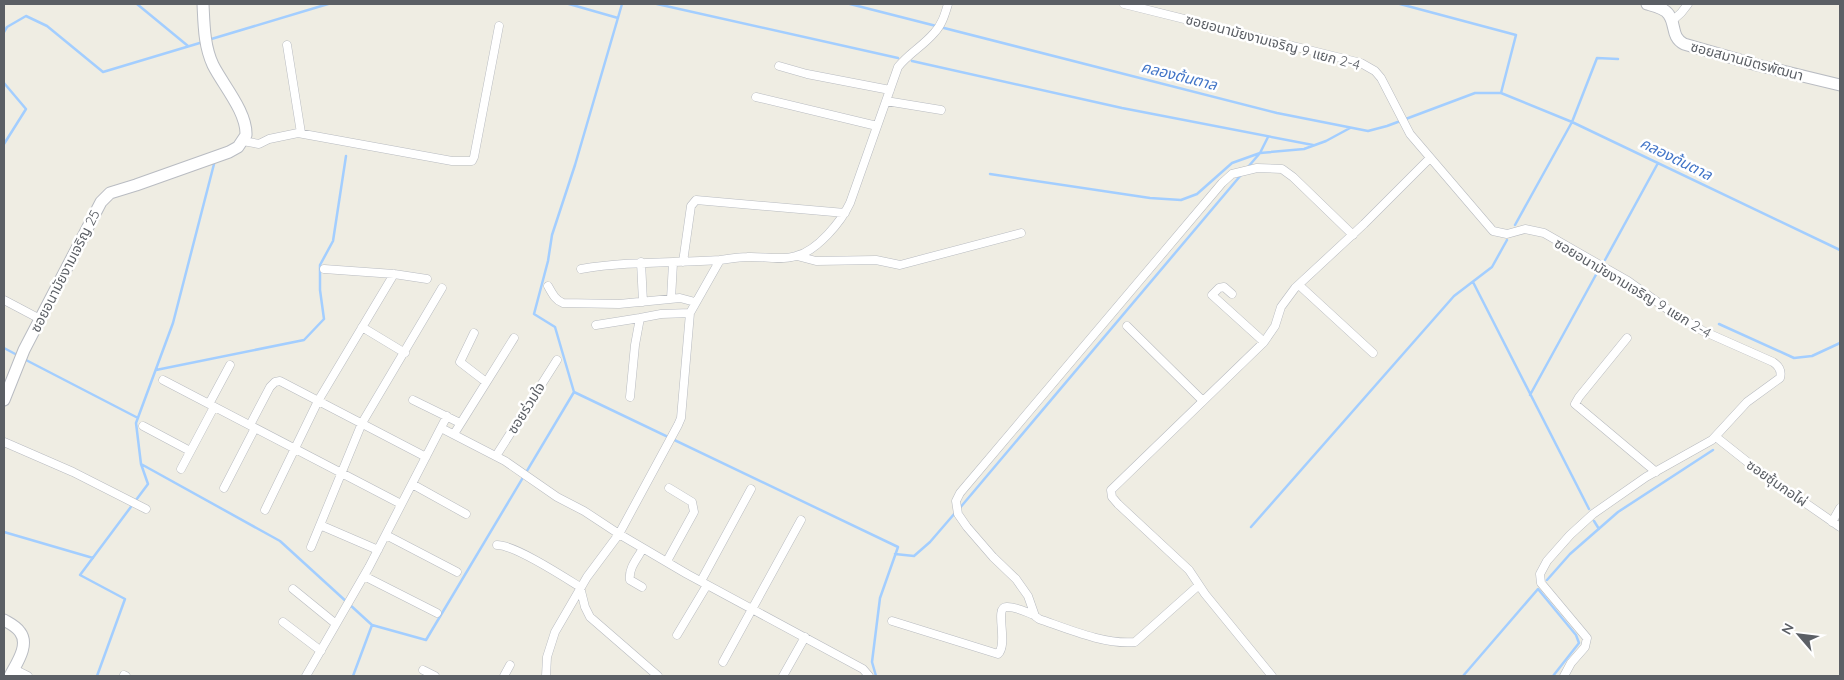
<svg xmlns="http://www.w3.org/2000/svg" width="1844" height="680" viewBox="0 0 1844 680" font-family="Quicksand,'Noto Sans Thai',sans-serif">
<style>
.lines{fill:none;stroke-linecap:round;stroke-linejoin:round}
.stream{stroke:#a3ceff;stroke-width:2.5}
.street-casing{stroke:#b8bbc0;stroke-width:9}
.secondary-casing{stroke:#b9bcc2;stroke-width:13}
.street{stroke:#fff;stroke-width:8}
.secondary{stroke:#fff;stroke-width:11}
.labels{text-anchor:middle;stroke-width:5;stroke-linejoin:round;paint-order:stroke}
.street-label{font-size:14px;fill:#5b5f65;stroke:#fff}
.water-label{font-size:15px;font-style:italic;fill:#4275c7;stroke:#fff}
</style>
<rect width="100%" height="100%" fill="#efede3"/>
<g class="lines">
<path class="stream" d="M137,4L188,46
M569,4L618,18
M657,4L898,58
M850,4L1277,113L1368,131L1387,126L1475,93H1501
M1400,4L1516,35L1501,93L1572,122L1840,250
M4,32L7,27L26,16L47,26L103,72L203,42
M208,40L328,4
M912,61L1122,108L1313,145
M4,83L26,109L4,144
M1248,167L1260,153L1268,137
M990,174L1150,198L1181,200L1197,194L1232,163L1260,153L1304,149L1326,141L1350,128
M1515,225L1572,122L1597,58L1618,59
M1605,260L1658,163
M1473,282L1589,509
M1719,324L1794,358L1812,356L1840,343
M4,348L19,356
M24,359L138,418
M156,370L304,340L324,319L320,290V265L333,241L346,156
M574,392L898,547L880,598L872,662L876,676
M1530,395L1598,271
M141,464L136,423L173,323L214,164
M959,509L1241,175
M1594,521L1599,529
M1251,527L1454,296L1492,267L1507,240
M4,532L93,558
M895,554L914,556L930,542L955,513
M1547,580L1570,554L1618,512L1713,450
M97,676L125,599L80,575L148,484L141,464L280,541L372,625L426,640L574,392L555,327L534,314L548,261L552,235L575,165L622,4
M353,676L372,625
M1463,676L1538,589L1576,635L1579,643L1553,676"/>
<defs>
<path id="street" d="M1124,4L1361,63L1375,71L1381,78L1410,134L1493,231L1507,234L1525,229L1544,233L1628,281L1670,311L1703,331L1773,362C1779,366 1782,371 1780,378L1747,402L1712,440L1646,477L1593,514L1570,535L1547,561L1540,574L1541,583L1587,638L1585,647L1571,663L1564,676
M1672,21L1681,13L1688,4
M287,45L301,133
M779,66L807,74L890,90
M756,97L877,126
M886,101L941,110
M243,141L259,144L269,139L298,133L452,161H472L474,157L499,26
M797,256L816,261L876,260L900,265L1021,233
M641,262L643,302
M683,262L691,206L696,200L845,213
M324,269L394,274L427,279
M581,269C627,261 673,263 720,260
M1299,285L1373,353
M548,286C552,293 555,300 563,303L619,304L680,298L695,302
M1232,294L1224,287L1219,288L1212,295L1264,342
M671,299L673,263
M4,300L40,319
M596,325L640,318
M1127,326L1203,401
M362,327L405,353
M474,333L460,362L486,382
M1627,338L1579,397L1575,404L1656,472
M163,380L401,504
M630,397L635,345L640,318L661,314L690,313
M413,400L460,423
M209,404L230,365
M250,425L270,387L275,382L280,381L426,457
M143,426L190,451
M441,428L505,461L557,497L584,511L619,534L687,574L863,669L869,676
M454,434L514,338
M1716,437L1755,468L1840,527
M4,442L73,472L146,509
M496,456L557,360
M181,469L214,407
M412,484L466,514
M224,488L255,428
M265,510L318,401L394,274
M1832,522L1840,508
M320,525L378,550
M386,535L457,572
M497,545C515,545 564,577 580,587L585,607L590,617L658,676
M311,547L362,423L442,288
M667,561L694,512L692,502L669,488
M364,576L437,613
M701,581L751,489
M1199,585L1135,642C1105,645 1068,629 1039,619L1035,616L1028,596L1016,579L993,557L967,527L958,514L956,501L960,493L1222,183L1232,174L1257,168L1282,169L1293,177L1353,235
M642,587L630,580C628,568 638,558 643,548
M293,589L336,624
M892,621L998,654C1009,644 994,608 1006,607C1015,606 1026,612 1034,615
M283,622L321,651
M677,635L707,585
M723,662L801,520
M14,669L28,676
M423,670L435,676
M124,675L126,676
M306,676L369,567L447,416
M504,676L510,665
M546,676L547,657L555,632L587,577L619,534L678,425L681,418L690,313L720,260C729,259 738,257 747,257C763,256 781,261 796,256C817,251 841,222 850,203L898,67C908,54 923,46 934,33C942,25 945,14 948,4
M783,676L805,637
M1272,676L1205,594L1189,570L1118,504L1112,497L1111,490L1264,342L1275,326L1281,307L1295,288L1364,224L1430,158"/>
<path id="secondary" d="M1647,4C1654,6 1665,8 1669,15C1676,25 1671,37 1684,44L1757,65L1840,85
M4,400L24,350L101,202L110,193L136,185L229,152L238,147L246,135C247,112 223,85 213,65C204,46 204,24 203,4
M4,620C9,623 16,626 20,632C30,645 16,664 10,676"/>
</defs>
<use href="#street" class="street-casing"/>
<use href="#secondary" class="secondary-casing"/>
<use href="#street" class="street"/>
<use href="#secondary" class="secondary"/>
</g>
<g class="labels">
<g class="street-label">
<text transform="translate(1273 42) rotate(15)" y="5">ซอยอนามัยงามเจริญ 9 แยก 2-4</text>
<text transform="translate(1747 61) rotate(15)" y="5">ซอยสมานมิตรพัฒนา</text>
<text transform="translate(65 271) rotate(-63)" y="5">ซอยอนามัยงามเจริญ 25</text>
<text transform="translate(1633 288) rotate(31)" y="5">ซอยอนามัยงามเจริญ 9 แยก 2-4</text>
<text transform="translate(526 408) rotate(-58)" y="5">ซอยร่วมใจ</text>
<text transform="translate(1777 483) rotate(35)" y="5">ซอยซุ้มกอไผ่</text>
</g>
<g class="water-label">
<text transform="translate(1179 76) rotate(14)" y="5">คลองต้นตาล</text>
<text transform="translate(1676 159) rotate(26)" y="5">คลองต้นตาล</text>
</g>
</g>
<rect width="1844" height="680" fill="none" stroke="#5b5f65" stroke-width="10"/>
<g transform="translate(1799 635) rotate(298)" stroke="#ffffff" stroke-width="4" paint-order="stroke">
<path d="M0-4L9 19L0 12L-9 19Z" fill="#5b5f65"/>
<text y="-8" font-size="14" font-weight="bold" text-anchor="middle" fill="#5b5f65">N</text>
</g>
</svg>
